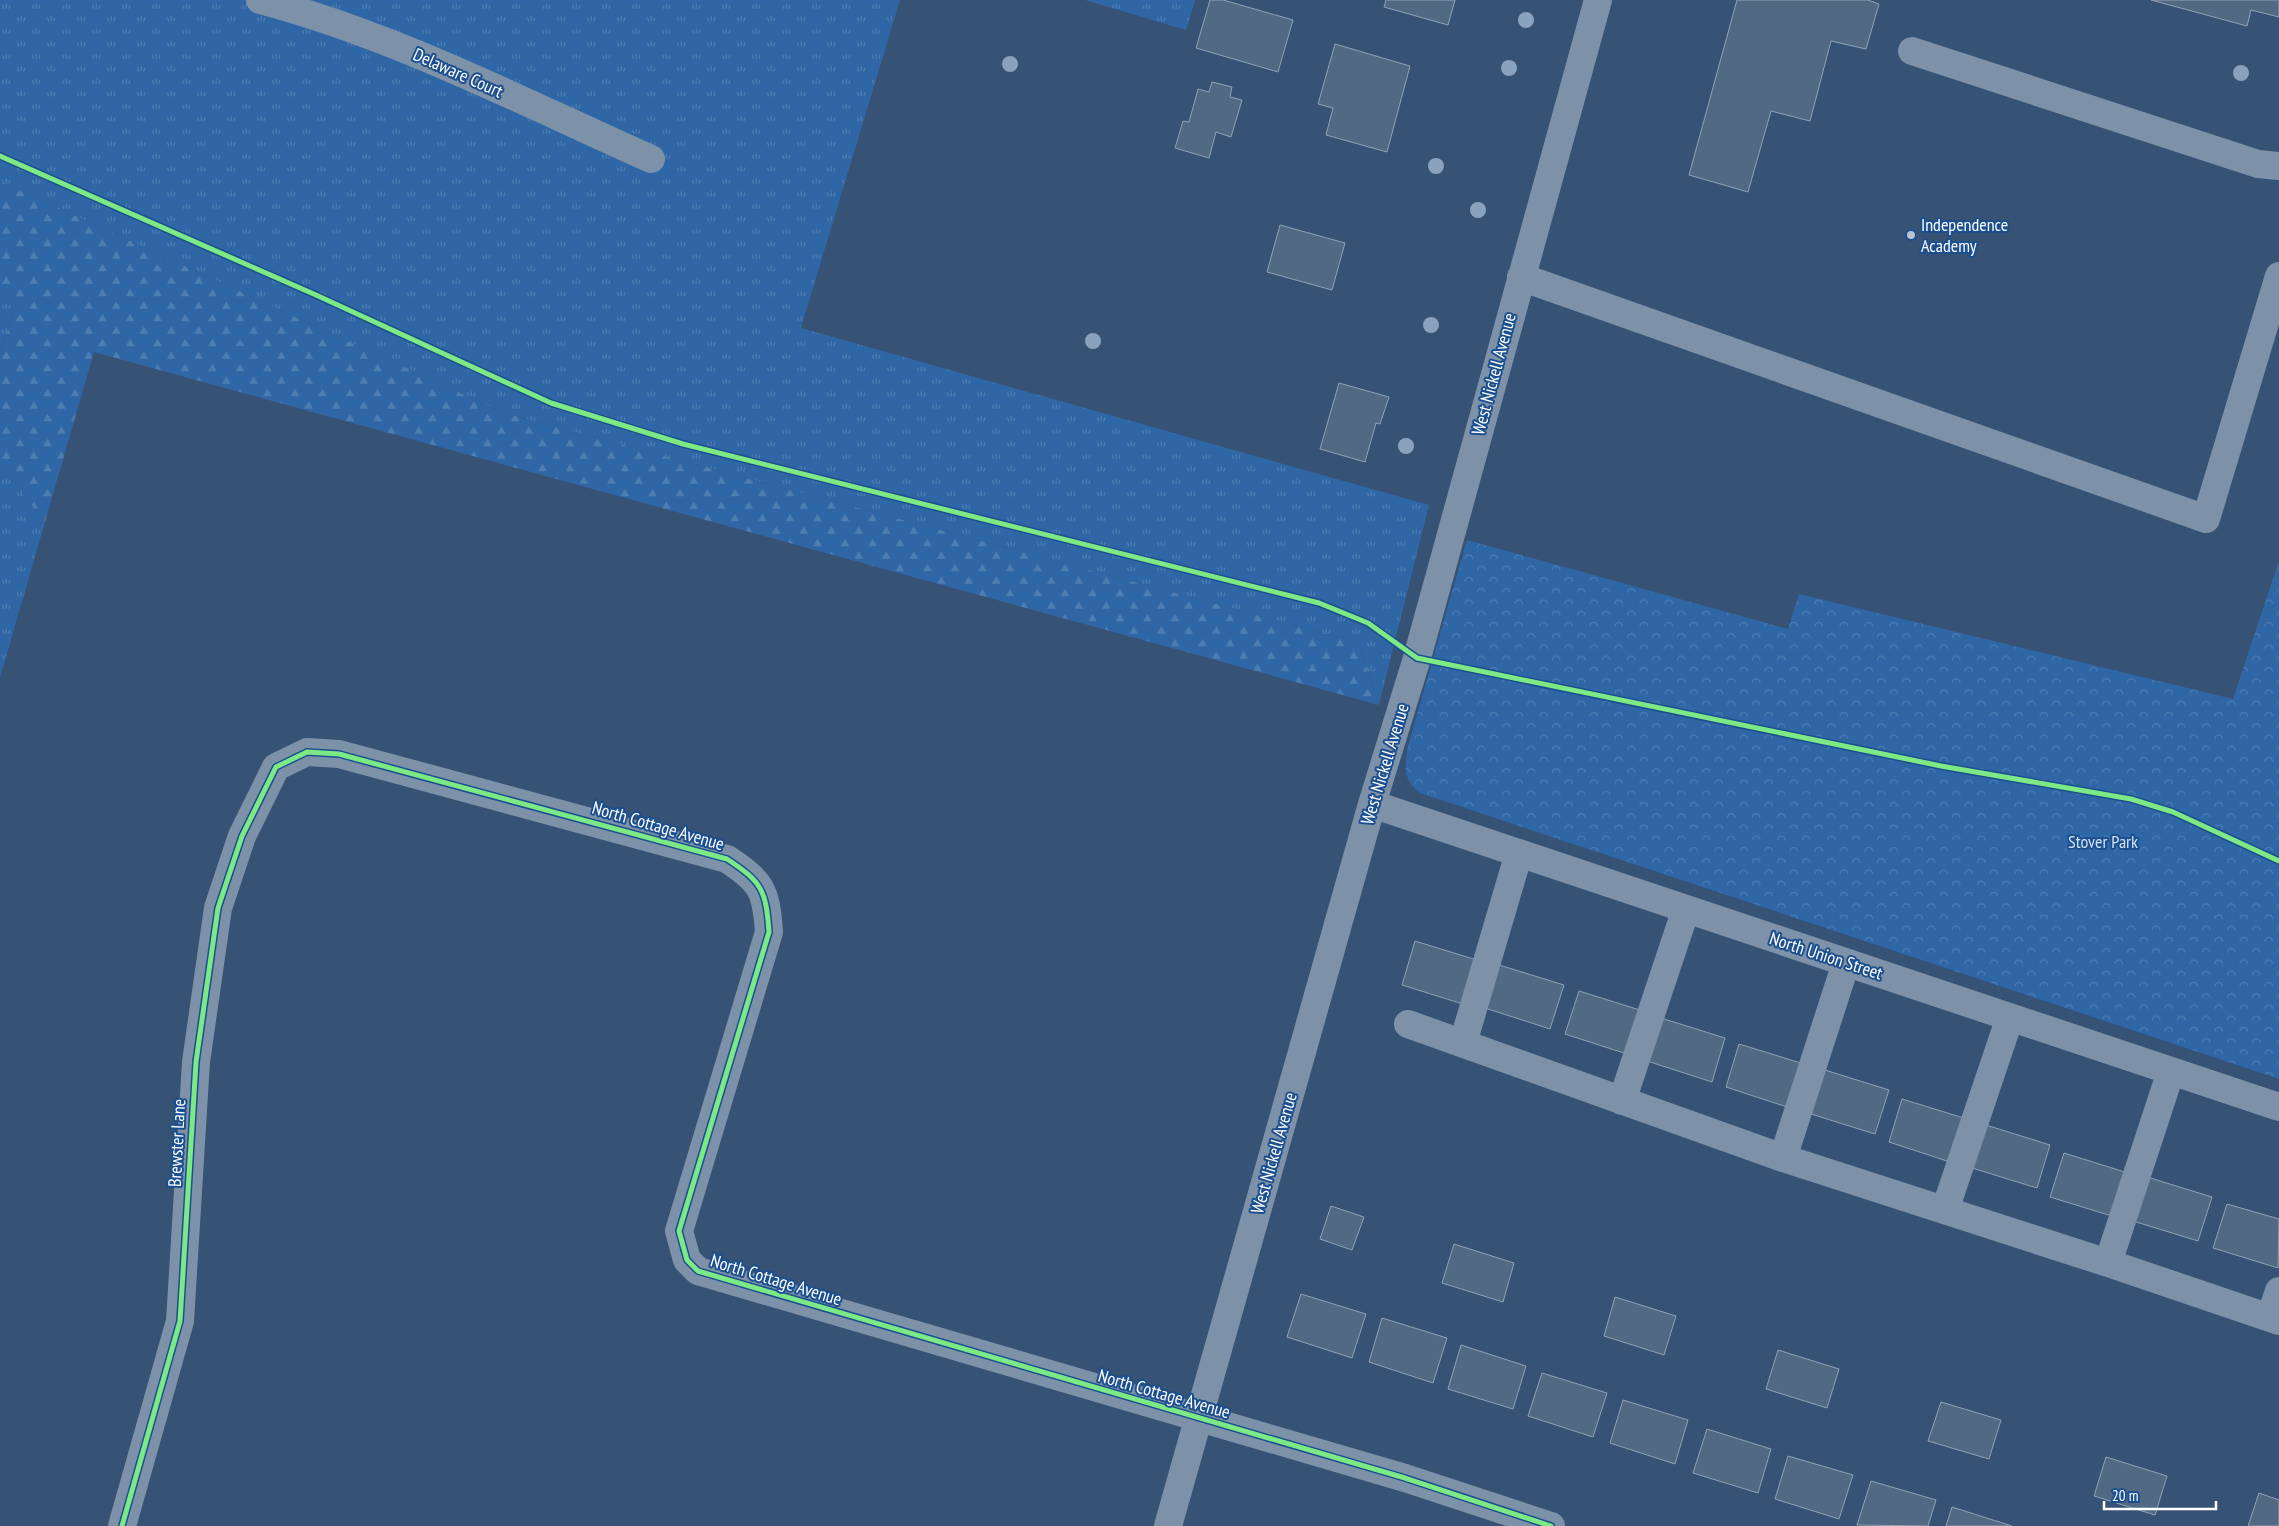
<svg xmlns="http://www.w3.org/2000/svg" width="2279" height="1526" viewBox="0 0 2279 1526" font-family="'PT Sans Narrow',sans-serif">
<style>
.grass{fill:url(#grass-tufts)}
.forest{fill:url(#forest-firs)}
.park{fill:url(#park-crowns)}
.building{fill:#526984;stroke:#92a2b6}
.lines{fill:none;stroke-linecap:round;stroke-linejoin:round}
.minor{stroke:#7d92a8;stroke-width:28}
.cycleway-casing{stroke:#1b4f8f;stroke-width:8}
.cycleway{stroke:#7ce984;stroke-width:5}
.tree{fill:#8aa2be}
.poi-dot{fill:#b9c2ce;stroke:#1b4f8f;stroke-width:2}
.labels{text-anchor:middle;stroke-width:4;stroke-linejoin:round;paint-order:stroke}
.street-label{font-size:18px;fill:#fff;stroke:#1b4f8f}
.poi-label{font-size:18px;fill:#fff;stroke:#1b4f8f;text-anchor:start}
.park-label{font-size:18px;fill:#cfe3fa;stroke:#1b4f8f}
</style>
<defs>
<pattern id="grass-tufts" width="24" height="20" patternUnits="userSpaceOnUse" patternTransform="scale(1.25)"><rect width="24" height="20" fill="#2f66a5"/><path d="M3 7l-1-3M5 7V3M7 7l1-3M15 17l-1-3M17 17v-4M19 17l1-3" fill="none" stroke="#4e7db2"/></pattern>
<pattern id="forest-firs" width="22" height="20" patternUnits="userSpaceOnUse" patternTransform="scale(1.25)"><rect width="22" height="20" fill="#2f66a5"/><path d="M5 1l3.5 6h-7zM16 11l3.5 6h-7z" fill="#4e7db2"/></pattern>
<pattern id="park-crowns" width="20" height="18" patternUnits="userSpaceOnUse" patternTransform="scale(1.25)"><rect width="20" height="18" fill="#2f66a5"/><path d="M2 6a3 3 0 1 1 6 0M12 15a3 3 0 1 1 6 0" fill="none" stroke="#4e7db2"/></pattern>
</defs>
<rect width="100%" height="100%" fill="#365274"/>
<path class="grass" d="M0,0H900L801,328L1429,505L1379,705L1358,642L504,413L0,181Z
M1085,0H1195L1186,30Z
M0,291L16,304L0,355Z
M0,462L45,522L0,678Z"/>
<path class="forest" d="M0,181L504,413L1358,642L1379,705L94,352L45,522L0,462V355L16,304L0,291Z"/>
<path class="park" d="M1467,540L1788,629L1799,594L2233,699L2279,561V1079L1420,793C1402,778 1405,768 1408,746Z"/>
<path class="building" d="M1210,0H1223L1293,20L1278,72L1196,48Z
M1386,0H1455L1448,25L1384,7Z
M1737,0H1868L1879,4L1866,49L1831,41L1810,121L1771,111L1748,192L1689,175Z
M2151,0H2279V17L2251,10L2247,26Z
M1335,44L1410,66L1387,152L1326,135L1333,108L1318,104Z
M1212,82L1232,87L1230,97L1242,100L1231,137L1216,132L1209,158L1175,148L1183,121L1189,122L1198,89L1209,92Z
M1280,225L1345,243L1332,290L1267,272Z
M1339,383L1389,397L1380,424L1376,423L1365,462L1320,449Z
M1415,941L1480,961L1466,1005L1402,985Z
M1499,965L1564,985L1550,1029L1485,1008Z
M1579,991L1643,1011L1630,1055L1565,1034Z
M1661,1018L1725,1038L1712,1082L1647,1061Z
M1739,1044L1804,1064L1790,1108L1726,1087Z
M1825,1070L1889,1090L1875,1134L1811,1114Z
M1902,1099L1967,1119L1953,1163L1889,1142Z
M1986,1125L2050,1145L2037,1188L1972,1168Z
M2064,1153L2128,1173L2115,1217L2050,1197Z
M2147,1177L2212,1197L2198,1241L2133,1221Z
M2227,1204L2279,1219L2278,1268L2213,1248Z
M1331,1206L1364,1217L1352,1250L1320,1239Z
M1454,1244L1514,1263L1503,1302L1442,1283Z
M1301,1294L1366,1314L1352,1358L1287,1337Z
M1615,1297L1676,1316L1664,1355L1604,1336Z
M1382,1318L1447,1338L1433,1383L1369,1362Z
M1461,1345L1526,1366L1513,1409L1448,1389Z
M1778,1350L1839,1369L1827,1408L1766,1389Z
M1542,1373L1607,1393L1593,1437L1528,1416Z
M1623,1400L1688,1420L1675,1464L1610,1443Z
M1941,1402L2001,1420L1989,1459L1928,1441Z
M1707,1429L1771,1449L1758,1493L1693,1473Z
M1788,1456L1853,1475L1839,1519L1775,1499Z
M2106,1457L2167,1476L2155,1515L2094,1496Z
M1871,1481L1936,1500L1928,1526L1857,1525Z
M2259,1493L2279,1500V1526H2248Z
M1952,1507L2012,1526H1946Z"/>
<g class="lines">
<path class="minor" d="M260,0C396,36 523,102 651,159
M1912,51L2258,164L2279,166
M1521,277L2206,519L2279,276
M1372,804L2279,1107
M1408,1024L1783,1158L2108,1263L2279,1321
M1463,1043L1519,853
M1622,1101L1686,909
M1783,1158L1846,963
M1945,1210L2010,1017
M2108,1263L2171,1071
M2270,1318L2279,1291
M122,1526L180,1321L196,1062L218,908L242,836L276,767L307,752L339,754L727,859C762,882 766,890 769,932L679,1231L687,1260L698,1271L1405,1478L1551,1526
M1168,1526L1372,804L1417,658L1598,0"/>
<defs>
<path id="cycleway" d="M0,156L316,295L551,403L683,444L1319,603L1368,623L1417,658L1941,766L2131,799L2173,812L2279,861
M122,1526L180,1321L196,1062L218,908L242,836L276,767L307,752L339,754L727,859C762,882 766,890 769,932L679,1231L687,1260L698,1271L1405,1478L1551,1526"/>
</defs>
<use href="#cycleway" class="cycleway-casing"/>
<use href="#cycleway" class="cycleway"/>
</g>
<g class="tree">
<circle cx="1526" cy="20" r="8"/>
<circle cx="1010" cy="64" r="8"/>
<circle cx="1509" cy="68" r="8"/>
<circle cx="2241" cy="73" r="8"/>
<circle cx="1436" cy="166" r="8"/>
<circle cx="1478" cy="210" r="8"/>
<circle cx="1431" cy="325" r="8"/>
<circle cx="1093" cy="341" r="8"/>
<circle cx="1406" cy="446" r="8"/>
</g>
<circle class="poi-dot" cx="1911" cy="235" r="5"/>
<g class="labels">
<g class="street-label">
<text transform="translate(458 73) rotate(24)" y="6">Delaware Court</text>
<text transform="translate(1494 374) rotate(-75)" y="6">West Nickell Avenue</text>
<text transform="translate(1385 764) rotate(-73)" y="6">West Nickell Avenue</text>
<text transform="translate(658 826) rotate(16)" y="6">North Cottage Avenue</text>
<text transform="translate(1826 956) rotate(18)" y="6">North Union Street</text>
<text transform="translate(177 1143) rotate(-87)" y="6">Brewster Lane</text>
<text transform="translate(1274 1153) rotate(-74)" y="6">West Nickell Avenue</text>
<text transform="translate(776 1280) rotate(17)" y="6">North Cottage Avenue</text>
<text transform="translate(1164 1394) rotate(16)" y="6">North Cottage Avenue</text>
</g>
<g class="poi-label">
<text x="1921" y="231">Independence<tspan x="1921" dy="21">Academy</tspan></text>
</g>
<g class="park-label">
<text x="2103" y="848">Stover Park</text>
</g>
</g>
<path d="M2104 1501v8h112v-8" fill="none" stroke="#ffffff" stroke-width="2.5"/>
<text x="2112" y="1501" font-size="15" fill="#ffffff" stroke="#1b4f8f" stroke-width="4" paint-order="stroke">20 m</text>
</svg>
